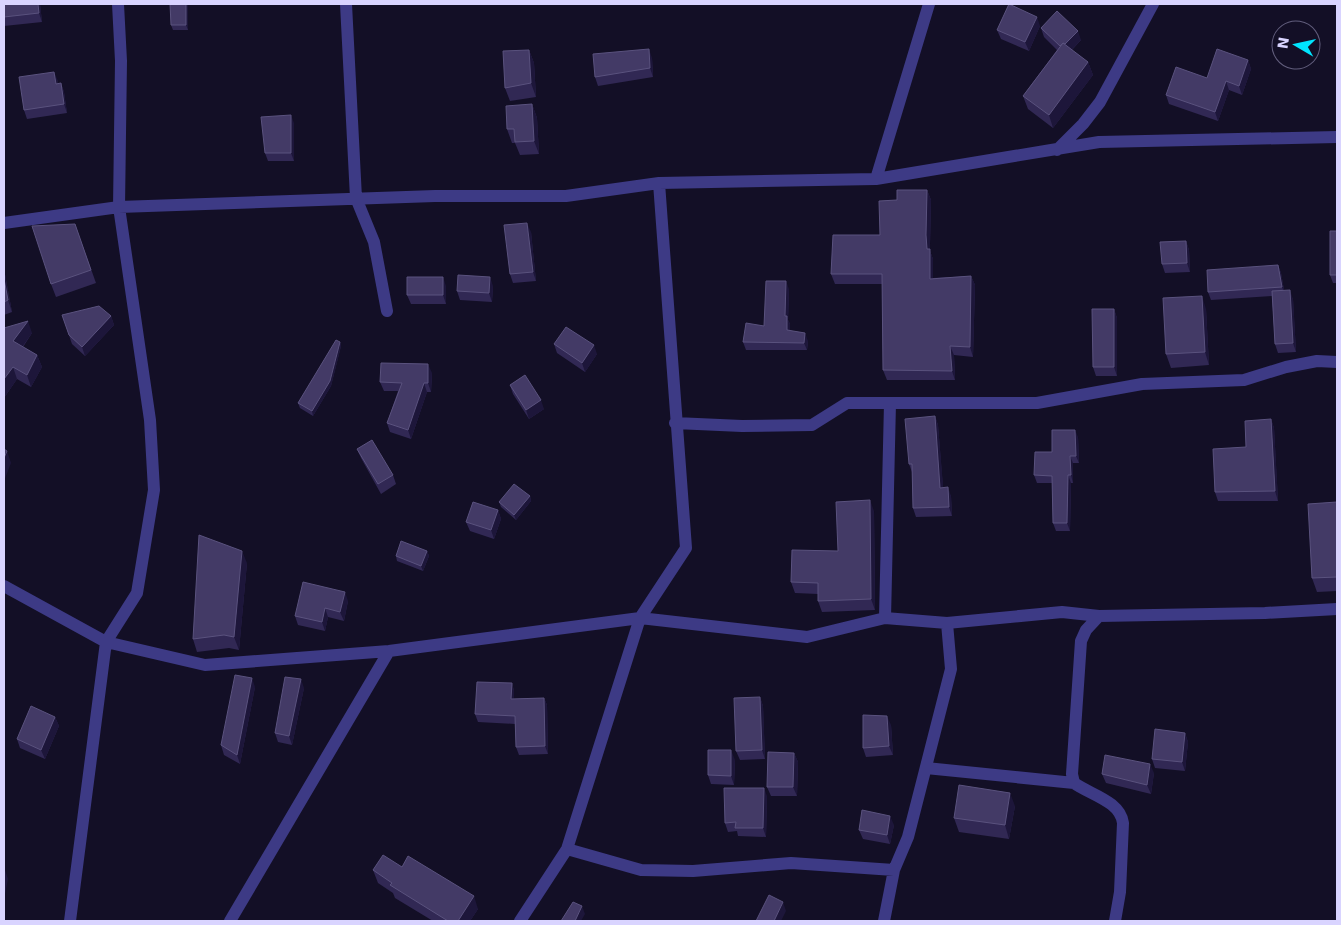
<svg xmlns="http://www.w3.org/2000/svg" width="1341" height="925" viewBox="0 0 1341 925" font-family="'DejaVu Sans',sans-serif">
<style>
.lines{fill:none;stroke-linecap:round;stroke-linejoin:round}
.street{stroke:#3d3a85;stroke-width:12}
.wall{fill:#312854}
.shaded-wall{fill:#1d163a}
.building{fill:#433a66;stroke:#5a527e}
</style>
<rect width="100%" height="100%" fill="#130f26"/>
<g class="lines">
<path class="street" d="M346,4L356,198L374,242L387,311
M1057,150L1083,124L1100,102L1153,4
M876,179L929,4
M4,223L119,207L435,196H566L659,183L876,179L1099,142L1337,137
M675,423L742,426L812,425L847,403H1037L1142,384L1244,380L1286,367L1317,361L1337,362
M4,586L106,642L205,665L389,651L640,618L807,637L885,618L947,623L1062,612L1099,616L1265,613L1337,609
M1099,616L1086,630L1081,641L1072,774L1074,783C1091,795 1120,801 1123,823L1120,892L1115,921
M885,618L890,403
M926,768L1074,783
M567,849L641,870L693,871L791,863L894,870
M70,921L106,642L137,593L154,490L150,420L119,207L121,61L118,4
M230,921L389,651
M520,921L567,849L640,618L686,548L659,183
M884,921L894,870L908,837L951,669L947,623"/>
</g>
<path class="wall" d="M4,4H40L42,22L4,26Z
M188,4V30H173L171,25Z
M1040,26L1029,51L1001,39L997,30Z
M1041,28L1081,40L1072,50L1088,62L1093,75L1053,128L1028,109L1023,96L1057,50L1044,37Z
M529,50L534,63L536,97L510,101L505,88Z
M652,58L653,77L598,86L595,77Z
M1248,60L1251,69L1242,95L1229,90L1218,121L1169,104L1166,95L1207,78Z
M54,72L58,84L61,83L64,92L67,113L27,119L24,110Z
M532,104L537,118L539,154L520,155L515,143H512L507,129Z
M294,123V161H268L265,153Z
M927,190L931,200L930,244V251L933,259V278L971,276L975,285L973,357L954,355L955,380H887L883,370L882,284H835L831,274L880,235L897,200Z
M75,224L96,283L56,297L51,284Z
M1337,231V283H1333L1330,275Z
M531,232L536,281L513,283L510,274Z
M1186,241L1189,250L1190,272L1165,273L1162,264Z
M1278,265L1281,273L1284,290L1293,299L1296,352L1278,353L1275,344L1272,296L1211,300L1208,292Z
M4,269L12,312L4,315Z
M446,286V304H411L407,295Z
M493,286L492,302L460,300L457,291Z
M789,289L788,320L790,324V330L808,341L807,350H746L743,342L764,326Z
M1114,309L1117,318V376H1096L1093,367Z
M1206,309L1209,365L1171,368L1166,354Z
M62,315L111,316L114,325L85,356L72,344Z
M4,328L32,333L23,347L37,355L42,367L31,387L17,379L4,398Z
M340,342L341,346L331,386L313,416L300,408L298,403Z
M554,344L597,354L585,372L557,353Z
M432,373L431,392H427L411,439L390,432L387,423L398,391H384L380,382Z
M510,385L544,409L529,419L513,394Z
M935,416L938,425L943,488L951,496L952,516L916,517L913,508L912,472L909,464Z
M1271,419L1274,428L1278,501H1218L1215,492L1246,447Z
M1078,437L1079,463H1073V483H1071L1070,531H1056L1053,523L1052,483H1037L1034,475L1052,452Z
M357,449L393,475L396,484L381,494L361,458Z
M530,496L531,501L516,520L501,507L499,502Z
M1337,502V591L1317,592L1312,578Z
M498,510L501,519L494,539L470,531L466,522Z
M874,511L875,610L822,612L818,601V594L795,593L791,582L838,551Z
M427,551L429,556L423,571L397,561L396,556Z
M247,563L239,650L229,648L197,652L193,639Z
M348,601L344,621L328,617L325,631L298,625L295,616Z
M512,683L514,691V699L544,698L547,705L548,754L519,755L516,747L515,724L478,722L475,714Z
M255,687L240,764L224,755L221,745Z
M304,688L292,745L278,742L275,733Z
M760,697L763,706L765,759L740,760L736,751Z
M55,717L59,726L45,759L20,748L17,739Z
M891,725L893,755L866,757L863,748Z
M1185,733L1188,742L1185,771L1155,768L1152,759Z
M794,753L798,762L797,796H771L767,787Z
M735,760L734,785L711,784L708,775Z
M1154,773L1151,794L1106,783L1102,774Z
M767,796L766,837L738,836L737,831L728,832L725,823Z
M1015,806L1009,839L959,832L954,818Z
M894,825L890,844L863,839L859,830Z
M402,867L478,909L470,921H433L395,898L393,893L378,883L373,870Z"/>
<path class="shaded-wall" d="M38,4H40L42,22L39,13Z
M186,4H188V30L186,25Z
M1037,17L1040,26L1029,51L1025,42Z
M1078,31L1081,40L1065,57L1062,48Z
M649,49L652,58L653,77L650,68Z
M529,50L534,63L536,97L531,83Z
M1248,60L1251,69L1242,95L1239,86Z
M1088,62L1093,75L1053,128L1049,115Z
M54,72L58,81L60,93L56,84Z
M1226,81L1229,90L1218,121L1215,112Z
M61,83L64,92L67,113L64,104Z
M532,104L537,118L539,154L534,141Z
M291,115L294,123V161L291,153Z
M927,190L931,200L930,244V251L933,259V288L930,279L926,235Z
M527,223L531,232L536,281L533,272Z
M1186,241L1189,250L1190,272L1187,263Z
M1278,265L1281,273L1285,295L1282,287Z
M4,269L12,312L8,300L4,279Z
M971,276L975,285L973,357L970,347Z
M443,277L446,286V304L443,295Z
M490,277L493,286L492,302L489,293Z
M786,281L789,289L788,320L790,324V338L787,330L785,316Z
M1290,290L1293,299L1296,352L1293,343Z
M1202,296L1206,309L1209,365L1205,352Z
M1114,309L1117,318V376L1114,367Z
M111,316L114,325L85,356L82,347Z
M28,321L32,333L18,353L13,341Z
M805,333L808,341L807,350L804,343Z
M340,342L341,346L331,386L313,416L312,411Z
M594,345L597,354L585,372L582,363Z
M950,346L954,355L955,380L952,371Z
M37,355L42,367L31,387L27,375Z
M428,364L432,373L431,392L428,383Z
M13,367L17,379L4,398V379Z
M424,383L427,392L411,439L408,430Z
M541,400L544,409L529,419L526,410Z
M935,416L938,425L944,497L940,488Z
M1271,419L1274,428L1278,501L1275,491Z
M1075,430L1078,437L1079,463L1076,456Z
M7,451L11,463L4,481V458Z
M1070,456L1073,463V483L1071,475Z
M1068,475L1071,483L1070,531L1067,523Z
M948,487L951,496L952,516L949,507Z
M530,496L531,501L516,520L514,515Z
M870,500L874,511L875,610L871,599Z
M498,510L501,519L494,539L491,530Z
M242,551L247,563L239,650L234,637Z
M427,551L429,556L423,571L421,566Z
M345,592L348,601L344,621L340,612Z
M325,608L328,617L325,631L322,622Z
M252,678L255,687L240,764L237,755Z
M301,679L304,688L292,745L289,736Z
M512,683L514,691V706L511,699Z
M760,697L763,706L765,759L762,750Z
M544,698L547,705L548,754L545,746Z
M887,716L891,725L893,755L889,746Z
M55,717L59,726L45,759L41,750Z
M1185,733L1188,742L1185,771L1182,762Z
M731,750L735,760L734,785L731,776Z
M794,753L798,762L797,796L793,787Z
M1150,764L1154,773L1151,794L1147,785Z
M764,788L767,796L766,837L763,828Z
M1010,793L1015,806L1009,839L1005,825Z
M890,816L894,825L890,844L887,835Z
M5,870L8,879L4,899V874Z
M474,896L478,909L470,921H458Z
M783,902L786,911L781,921H774Z
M582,906L585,914L581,921H575Z"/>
<path class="building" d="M4,4H38L39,13L4,17Z
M170,4H186V25H171Z
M1009,4L1037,17L1025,42L997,30Z
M1057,11L1078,31L1065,44L1063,43L1060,46L1041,28Z
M1063,43L1088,62L1049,115L1023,96Z
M649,49L650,68L595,77L593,54Z
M1217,49L1248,60L1239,86L1226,81L1215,112L1166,95L1176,67L1207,78Z
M529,50L531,83L505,88L503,51Z
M54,72L56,84L61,83L64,104L24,110L19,77Z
M532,104L534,141L515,142L514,129H507L506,106Z
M291,115V153H265L261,117Z
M897,190H927L926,235L927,249H930V279L971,276L970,347L950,346L952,371L883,370L882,274H831L833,235H880L879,201L897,200Z
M527,223L533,272L510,274L504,225Z
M75,224L91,270L51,284L32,226Z
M1330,231H1337V275H1330Z
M1186,241L1187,263L1162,264L1160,242Z
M1278,265L1282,287L1208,292L1207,270Z
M458,275L490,277L489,293L457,291Z
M407,277H443V295H407Z
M4,279L8,300L4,302Z
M766,281H786L785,316H787V330L805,333L804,343L743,342L746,323L764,326Z
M1290,290L1293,343L1275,344L1272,291Z
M1202,296L1205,352L1166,354L1163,298Z
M99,306L111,316L82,347L69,335L62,315Z
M1092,309H1114V367H1093Z
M28,321L13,341L37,355L27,375L13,367L4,379V328Z
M566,327L594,345L582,363L554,344Z
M336,340L340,342L330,381L312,411L298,403Z
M381,363L428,364V383H424L408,430L387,423L402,383L380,382Z
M525,375L541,400L526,410L510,385Z
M935,416L940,488L948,487L949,507L913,508L912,464H909L905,419Z
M1271,419L1275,491L1215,492L1213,449L1246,447L1245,421Z
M1052,430H1075L1076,456H1070L1071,475H1068L1067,523H1053L1052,476L1034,475L1035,452H1052Z
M372,440L393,475L378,484L357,449Z
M4,449L7,451L4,458Z
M514,484L530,496L514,515L499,502Z
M870,500L871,599L818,601V583L791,582L792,550L838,551L836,502Z
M473,502L498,510L491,530L466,522Z
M1337,502V577L1312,578L1308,504Z
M199,535L242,551L234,637L224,635L193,639Z
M401,541L427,551L421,566L396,556Z
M303,582L345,592L340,612L325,608L322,622L295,616Z
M235,675L252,678L237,755L221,745Z
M285,677L301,679L289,736L275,733Z
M477,682L512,683L511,699L544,698L545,746L516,747L515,716L475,714Z
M760,697L762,750L736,751L734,698Z
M31,706L55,717L41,750L17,739Z
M863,715L887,716L889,746L863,748Z
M1155,729L1185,733L1182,762L1152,759Z
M708,750H731V776L708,775Z
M768,752L794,753L793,787H767Z
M1105,755L1150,764L1147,785L1102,774Z
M959,785L1010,793L1005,825L954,818Z
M724,788H764L763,828H735L736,822L725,823Z
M862,810L890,816L887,835L859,830Z
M383,855L402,867L408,856L474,896L458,921H448L390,885L392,883L373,870Z
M769,895L783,902L774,921H756Z
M573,902L582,906L575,921H561Z"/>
<rect width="1341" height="925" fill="none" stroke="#d9d4ff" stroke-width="10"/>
<g transform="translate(1296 45) rotate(279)"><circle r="24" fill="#130f26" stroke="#625e7d"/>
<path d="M0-4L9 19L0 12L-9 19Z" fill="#00e5ff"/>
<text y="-8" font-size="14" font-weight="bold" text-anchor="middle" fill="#d9d4ff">N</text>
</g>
</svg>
